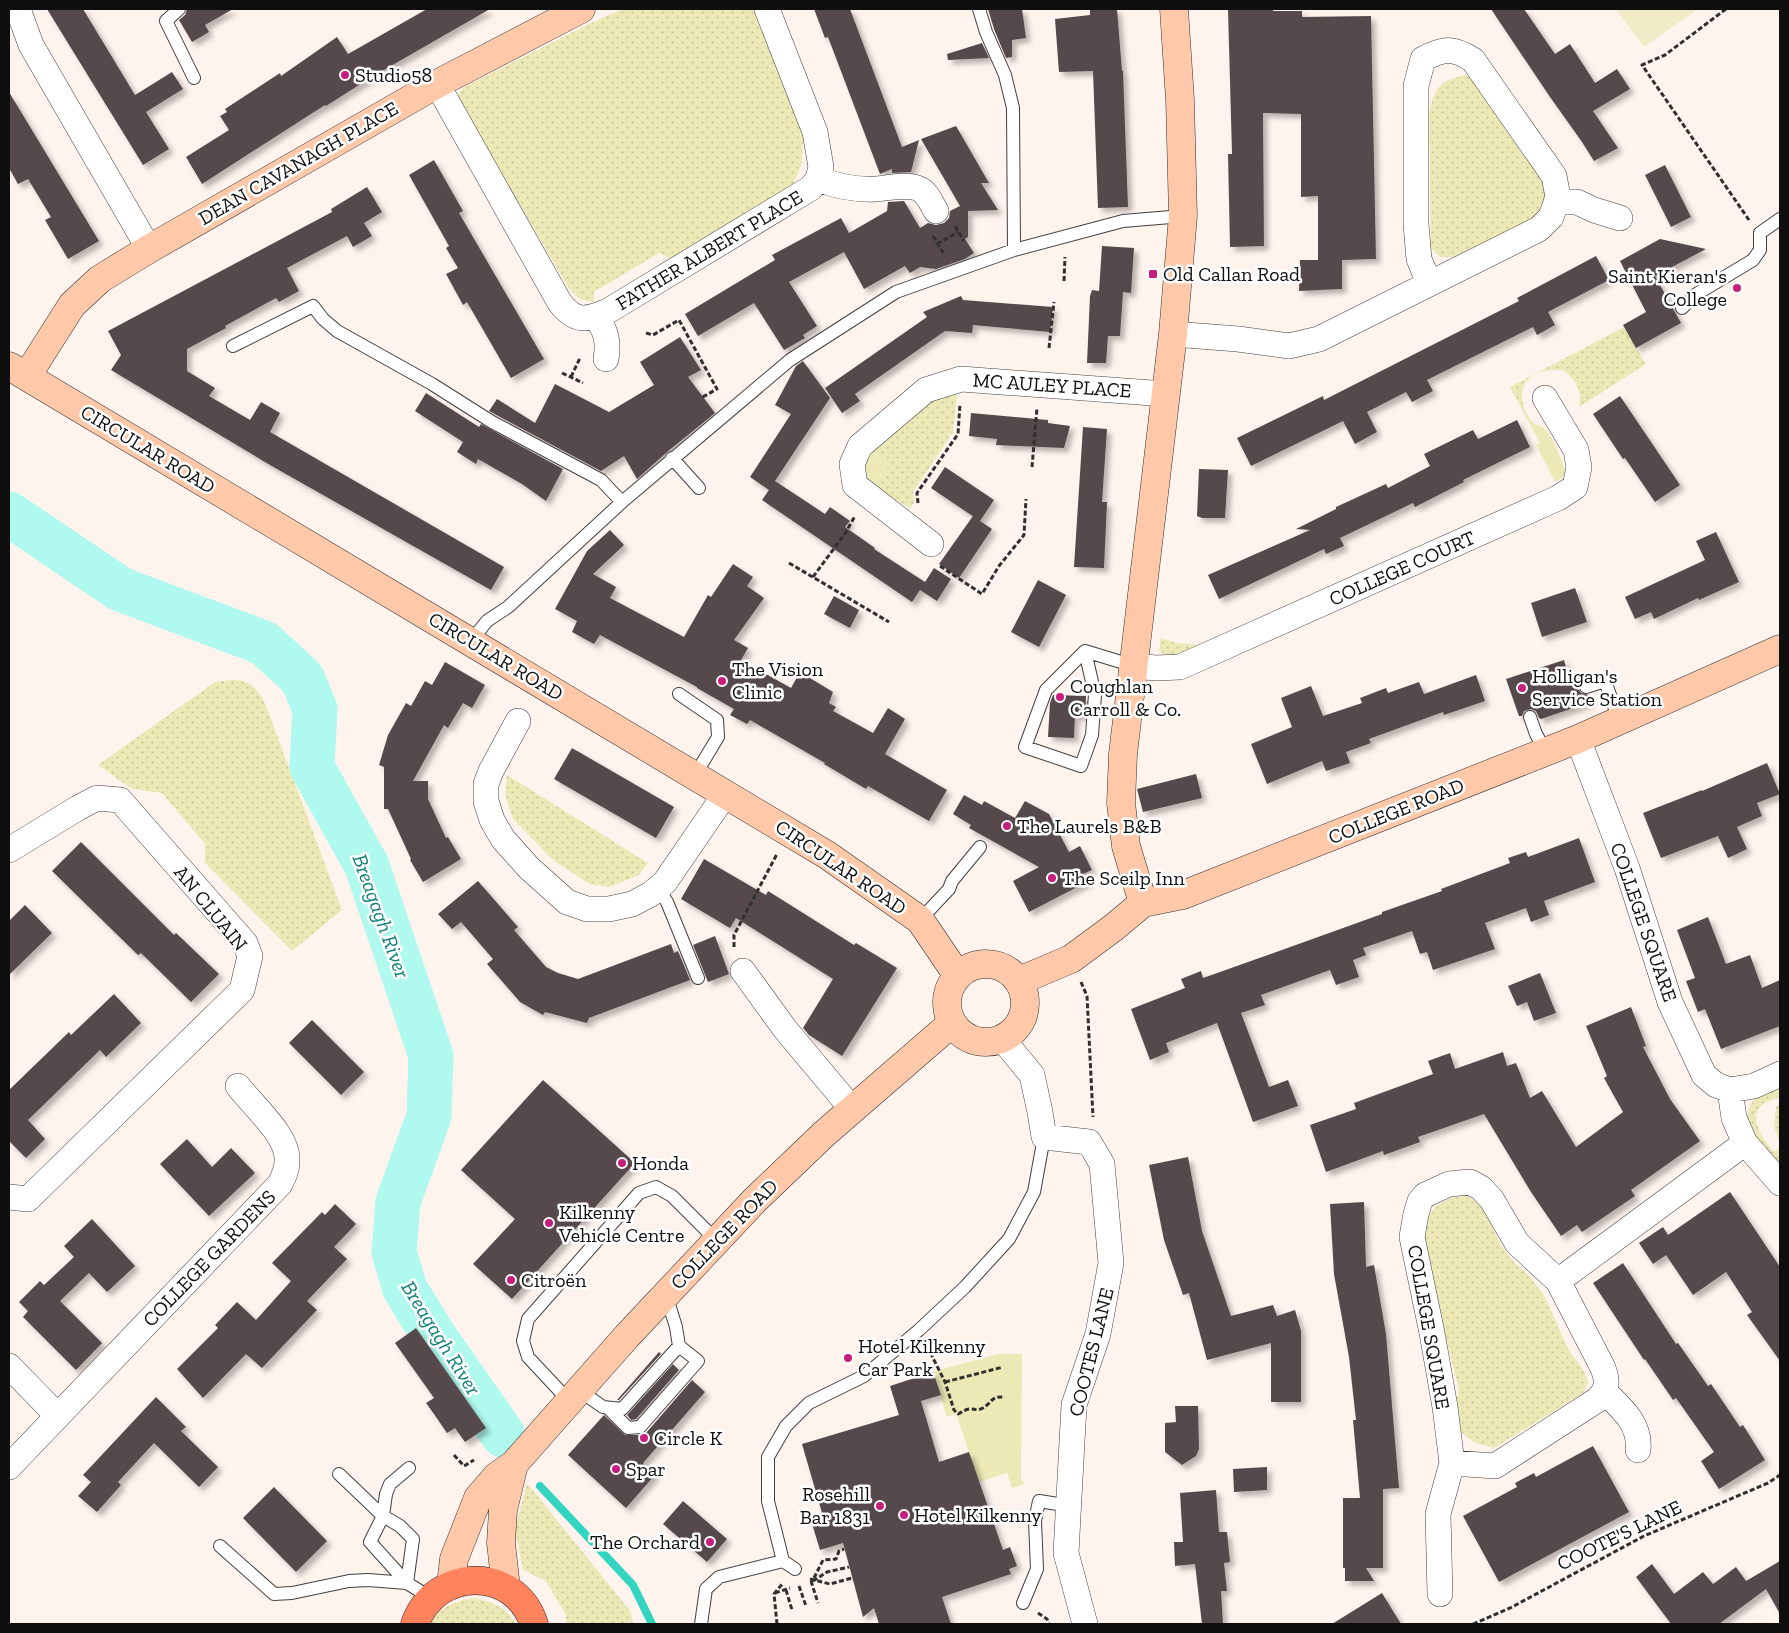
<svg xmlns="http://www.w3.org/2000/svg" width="1789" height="1633" viewBox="0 0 1789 1633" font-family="'Zilla Slab',serif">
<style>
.grass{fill:url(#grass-dots)}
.park{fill:#ece9b6}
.pitch{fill:#f2ebc8}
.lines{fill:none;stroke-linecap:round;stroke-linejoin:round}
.stream{stroke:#33d4c0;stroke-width:8}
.river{stroke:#b0f9ee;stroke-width:45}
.building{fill:#57494b;filter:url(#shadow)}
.lane-casing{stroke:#414141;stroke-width:14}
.street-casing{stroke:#414141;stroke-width:26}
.secondary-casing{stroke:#303030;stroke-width:29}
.primary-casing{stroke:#1f1f1f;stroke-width:29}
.path{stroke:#303030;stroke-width:3;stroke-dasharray:5 2.5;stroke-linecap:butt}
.lane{stroke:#fff;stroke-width:12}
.street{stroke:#fff;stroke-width:25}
.secondary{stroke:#ffc9a9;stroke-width:28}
.primary{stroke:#ff845e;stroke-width:28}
.poi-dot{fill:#c51e7d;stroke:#fff;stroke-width:2}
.labels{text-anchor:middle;stroke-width:5;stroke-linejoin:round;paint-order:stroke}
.poi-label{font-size:20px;fill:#0e0e0e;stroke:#fff;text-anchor:start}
.street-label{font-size:20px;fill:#0e0e0e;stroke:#fff}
.water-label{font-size:21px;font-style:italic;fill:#108177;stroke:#fff}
</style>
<defs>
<pattern id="grass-dots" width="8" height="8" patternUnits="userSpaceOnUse" patternTransform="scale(1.25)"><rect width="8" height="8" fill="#ece9b6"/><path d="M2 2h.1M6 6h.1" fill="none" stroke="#c9c79b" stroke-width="1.8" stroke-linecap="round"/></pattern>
<filter id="shadow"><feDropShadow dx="4.5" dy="4.5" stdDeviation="2.5" flood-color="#0004"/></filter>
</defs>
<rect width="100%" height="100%" fill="#fff3ee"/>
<path class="grass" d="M623,9H754L798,119L803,138L802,163L793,185L672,259L659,253L594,292V302C581,301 576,297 568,287L459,100V93L464,87L589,24Z
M1465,75L1476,80L1544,180L1548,197L1543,213L1454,257H1440L1431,248L1429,112C1436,86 1438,82 1465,75Z
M1624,327L1646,364L1579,407C1582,390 1576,380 1563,370C1535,367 1512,383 1526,412L1524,413L1510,387Z
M958,386L953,432L913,492L915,501L910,508L881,491L877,482L889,465L869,449L939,394Z
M1161,638L1176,643L1202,645C1186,654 1176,662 1159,651Z
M231,680C251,680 255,686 265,703L342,910L292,951L205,863V844L162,793L132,789L98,765L215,682Z
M507,775L648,863L639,875L610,887L590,884L553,860L513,819L505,795Z
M1780,1082V1097C1775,1099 1770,1101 1765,1103C1745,1116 1764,1140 1774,1152L1780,1147V1161L1766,1156C1761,1148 1750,1134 1748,1125C1743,1102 1763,1091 1780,1082Z
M1780,1104V1143L1774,1127L1776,1107Z
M1466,1196L1482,1204L1500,1244L1513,1261L1530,1277L1545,1297L1568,1349L1584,1371L1588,1382L1583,1393L1494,1448L1475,1443L1457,1429L1452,1419L1459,1389L1422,1246L1425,1221L1435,1207L1451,1198Z
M527,1483L631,1612L633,1624H566V1615L546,1581L523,1570L515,1529Z
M473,1598C490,1601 508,1607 515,1624H431C438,1607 456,1601 473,1598Z"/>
<path class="park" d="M1526,412C1534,429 1537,421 1546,430C1553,437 1564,464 1566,474L1564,477L1555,482L1536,445L1540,443L1524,413Z
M869,449L889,465L877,482L881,491C860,474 863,474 869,449Z
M997,1354H1022L1021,1477L1024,1484L1012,1488L1007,1473L979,1482L956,1414L947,1417L933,1372Z"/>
<path class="pitch" d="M1615,9H1698L1644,47Z"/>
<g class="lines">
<path class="stream" d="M540,1486L633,1585L652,1624"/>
<path class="river" d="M9,514L120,589L264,643L302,678L315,709L312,767L367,866L431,1056L429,1116L398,1202L394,1252L405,1289L434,1336L503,1435"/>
</g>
<path class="building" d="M47,9H83L135,95L172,72L183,89L146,112L169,149L143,165Z
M187,9H233L205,25L209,32L192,42L179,20L185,15Z
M427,9H490L370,78L326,106L325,105L202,184L186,157L229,130L220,116L227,112L225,109L280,73L281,76L337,37L348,54Z
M814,9H850L902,147L919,140L911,172L892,173V169L880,174L828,37L825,38Z
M988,9H1022L1026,38L1012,40V57L1006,58L994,29Z
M1090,9H1117L1122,71H1123L1128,207L1098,208L1093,71L1059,72L1055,19L1090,15Z
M1228,9H1273V11H1302V17L1371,16L1376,259L1342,260V289L1299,291L1300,260H1318V196L1301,197V114L1263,113L1264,246L1230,247L1228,154H1232Z
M1491,9H1524L1555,54L1570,44L1595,83L1617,69L1630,89L1593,111L1618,148L1594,161L1582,142L1550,97Z
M982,43L989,58L948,60L947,54Z
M9,92L99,241L68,259L45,220L51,217L28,179L18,184L9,168Z
M956,126L989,183H981L998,210L968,211V237L965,239L974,253L965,259L936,269L920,267L910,273L905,266L864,289L844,252L789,282L817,326L803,335L805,338L784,350L754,303L698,336L685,314L775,260L772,255L841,218L849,233L887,211L888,202L904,201L920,228L928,223L936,225L944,223L949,218L950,211L960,206L921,139Z
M434,160L463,211L459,213L544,359L511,378L467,302L463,305L446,274L458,268L446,248L449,246L409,175Z
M1665,165L1691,217L1671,227L1645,175Z
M367,187L382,212L364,223L372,236L353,247L347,236L287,268L299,291L279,302L276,298L225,326L226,328L187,349V371L215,388L209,396L250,420L261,402L280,413L270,432L504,567L491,590L270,465L111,370L121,355L108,331L332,212L331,209Z
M1660,239L1706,249L1655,276L1681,323L1636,348L1623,325L1646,312L1620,261Z
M1102,246L1134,248L1131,293L1123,292L1120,336H1108L1106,363H1087L1090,296L1092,290L1099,291Z
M1596,256L1609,280L1548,312L1555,325L1537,335L1533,327L1427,380L1433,391L1412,402L1406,392L1367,412L1377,432L1355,444L1343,421L1251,466L1237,438L1323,396L1324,400L1519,301L1517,298Z
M961,296L963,300L1053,307L1050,332L973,325L972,333L945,331L855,394L860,401L842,413L825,388L927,317L923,312Z
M680,337L701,370L688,377L715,413L667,452L637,479L624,456L601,471L489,411L497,399L535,423L555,384L609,412L654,385L640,362Z
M803,361L830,398L775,481L825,514L830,507L850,521L845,527L875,548L874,549L925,582L934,568L951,579L937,601L920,590L912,602L762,500L769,490L750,477L791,414L775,405L796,366Z
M426,393L479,427L481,424L563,469L546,501L522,484L478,459L476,464L457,452L463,442L415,411Z
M1620,396L1680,485L1655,502L1625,458L1623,459L1593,414Z
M971,413L1048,420V423L1070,426L1064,448L996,445L997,439L969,436Z
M1517,420L1530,447L1463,480L1464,482L1415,507L1413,503L1340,538L1344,546L1326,554L1324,549L1219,599L1208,575L1310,530L1296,529L1336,509V507L1386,484L1388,488L1430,466L1424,454L1473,430L1478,439Z
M1083,427L1107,429L1102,502H1107L1104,568L1074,567Z
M945,467L994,500L980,521L992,529L959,578L939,564L973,516L977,519L931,488Z
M1199,469L1228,470L1225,518H1202L1197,516Z
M610,530L624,545L593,574L616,587L610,598L684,637L708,595L711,597L733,564L753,577L747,586L764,598L734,640L748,648L741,660L791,688L800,672L833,692L829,703L836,707L833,711L873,733L888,708L905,719L885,754L947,790L929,821L868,786L866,789L824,764L825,763L750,720L747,724L730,715L734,709L697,688V687L600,635L594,644L572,632L577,621L555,609L587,551Z
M1716,532L1739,582L1699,600L1698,598L1654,619L1651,612L1635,619L1625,597L1705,560L1696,541Z
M1038,580L1066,595L1039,647L1011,632Z
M1575,588L1587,622L1542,637L1531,603Z
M834,596L859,610L850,628L824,614Z
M1564,660L1569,678L1582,673L1584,679L1580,682L1578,689L1581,693L1589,695L1591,702L1541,719L1539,718L1536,711L1531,709L1524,711L1522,716H1519L1506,679Z
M445,662L485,685L472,708L463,703L448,728L444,725L413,781H428V799L446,838L448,837L461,859L423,882L410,860L411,859L388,809H384V767L379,765L388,735L406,703L411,706L425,681L432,685Z
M1476,675L1485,701L1444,715L1443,712L1369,739L1371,743L1346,752L1350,763L1326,771L1322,761L1267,784L1251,744L1292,727L1281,698L1311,686L1323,716L1362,703L1360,698L1386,688L1388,693L1419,682L1424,694Z
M1053,695L1086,696L1085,716H1075L1074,738L1048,737L1050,703Z
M572,748L674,807L656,838L554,779Z
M1767,763L1780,794L1757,803L1762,816L1737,827L1747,849L1728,858L1718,836L1661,858L1643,813L1702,790V791Z
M1196,774L1202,798L1143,812L1137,789Z
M964,795L982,805L984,801L1015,818L1025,801L1049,814L1069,852L1080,846L1092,870L1083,874L1087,882L1029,912L1013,881L1039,867L969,828L971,825L953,814Z
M1579,838L1595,882L1544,901L1549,915L1531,922L1526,908L1485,923L1495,949L1433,970L1427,952L1420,954L1412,931L1363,948L1366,955L1353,960L1359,977L1336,985L1330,970L1261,995L1265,1005L1241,1013L1269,1087L1288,1080L1298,1106L1253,1122L1217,1023L1166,1043L1169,1052L1150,1060L1131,1009L1185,988L1181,979L1201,971L1203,978L1293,946L1382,914V912L1442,891L1441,889L1510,863L1508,858L1526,852L1528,857Z
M81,842L174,935L176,933L219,974L191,1002L141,953L138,955L52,871Z
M704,859L766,895L768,891L854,945L856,943L897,968L842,1056L809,1035L803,1028L833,979L736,918L730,928L681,899Z
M478,881L518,927L514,930L546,967L558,973L578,979L671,944L674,953L678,951L690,980L589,1018L587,1023L545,1012L543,1015L520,1002L487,964L493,959L461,922L452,929L438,914Z
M25,905L52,933L9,975V921Z
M1708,917L1726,964L1750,955L1762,988L1780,980V1026L1721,1049L1705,1009L1698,1012L1686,981L1695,978L1677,930Z
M715,936L729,974L708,982L693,945Z
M1540,973L1556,1013L1534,1021L1527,1002L1517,1006L1508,986Z
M114,994L141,1023L106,1057L100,1050L28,1120L45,1139L26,1158L9,1141V1090L69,1032L71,1035Z
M1631,1007L1646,1046L1643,1047L1670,1099L1700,1141L1631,1190L1635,1196L1582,1232L1577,1225L1561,1236L1531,1192L1484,1114L1418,1137L1420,1142L1384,1155L1383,1151L1326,1172L1310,1125L1356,1109L1354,1103L1433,1074L1428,1061L1450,1053L1455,1069L1503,1052L1507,1066L1516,1063L1530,1098L1542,1091L1576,1147L1623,1112L1604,1078L1607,1076L1586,1026Z
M312,1020L364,1072L341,1095L289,1043Z
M543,1080L635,1163L512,1299L473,1264L515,1219L461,1170Z
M187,1139L212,1167L231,1148L255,1173L209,1216L160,1164Z
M1188,1157L1202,1231L1231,1316L1273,1305L1277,1316L1295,1310L1301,1331V1402H1271V1343L1207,1360L1189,1293L1183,1295L1164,1240L1149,1165Z
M1730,1192L1780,1267V1361L1747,1315L1752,1312L1726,1272L1693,1295L1666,1255L1653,1264L1639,1243L1663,1227L1668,1235Z
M1364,1202L1366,1267L1374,1265L1386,1334L1399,1488L1383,1489V1568H1366L1374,1581H1345V1568H1343V1498H1360L1353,1420H1356L1349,1357L1334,1274L1330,1204Z
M335,1204L356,1224L334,1247L347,1259L307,1301L317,1310L262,1368L246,1354L203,1398L177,1369L218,1328L215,1325L237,1302L256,1320L291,1281L272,1263L322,1212L325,1215Z
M92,1219L135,1266L107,1292L89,1273L60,1301L102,1343L76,1370L23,1317L28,1311L19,1302L40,1281L44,1285L74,1257L64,1246Z
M1623,1263L1676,1344L1678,1343L1708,1386L1711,1384L1740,1427L1743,1425L1765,1460L1719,1489L1701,1461L1714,1452L1676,1398L1673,1400L1645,1359L1644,1360L1593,1283Z
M416,1328L486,1428L465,1442L455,1428L447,1433L434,1414L426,1403L434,1398L395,1343Z
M659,1352L661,1354L619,1400H617Z
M673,1364L679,1370L636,1419L631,1420L627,1415Z
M933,1372L941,1395L921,1401L939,1462L969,1452L1003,1550L1010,1547L1017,1566L1009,1569L1011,1574L942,1597L951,1624H879L874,1608L863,1617L843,1543L820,1550L810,1517L822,1513L802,1444L899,1415L890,1386Z
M692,1380L705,1392L643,1463L655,1475L626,1508L568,1455L604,1415L625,1435H641L646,1433Z
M156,1397L186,1427L181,1431L218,1467L199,1487L154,1443L118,1482L121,1485L97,1512L78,1496L91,1482L83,1475Z
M1175,1406H1198L1199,1449L1196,1456L1182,1465L1165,1452V1423L1176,1422Z
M1593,1446L1629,1512L1499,1582L1463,1516L1517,1487L1515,1483L1534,1473L1536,1477Z
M1267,1467V1490L1234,1492L1233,1469Z
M274,1487L327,1541L296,1572L243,1518Z
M1216,1490L1219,1532H1227L1230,1562L1224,1563L1227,1591H1221L1223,1624H1202L1195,1564L1175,1566L1174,1542H1183L1180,1493Z
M683,1501L727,1539L707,1562L663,1524Z
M1780,1561V1614L1766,1589L1719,1624H1671L1636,1577L1652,1564L1674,1594L1703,1572L1713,1584L1736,1567L1746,1581Z
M1382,1593L1401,1624H1332Z"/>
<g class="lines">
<defs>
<path id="lane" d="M179,9L166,21L194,78
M979,9L986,32L1005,75L1013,108L1014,250
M1682,308L1695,295L1753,260L1760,250V233L1780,219
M233,346L313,306L323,319L337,331L432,384L492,422L601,480L622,502
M672,458L699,488
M471,641L487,621L508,607L622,502L790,360L896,292L1014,250L1123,221L1183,216
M1085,651L1095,695L1092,735L1081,766L1025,747L1046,690L1085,651L1134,666
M1586,687L1605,681L1619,720
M679,694L717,720L718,737L695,775
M1530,717L1536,734L1546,752
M658,888L667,902L698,978
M920,920L949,889L952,881L980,847
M580,1391L603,1407L622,1409L679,1346L676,1327L666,1295
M570,1402L528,1357L523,1341L528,1319L639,1193L656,1187L672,1196L717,1241
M609,1409L628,1428L640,1427L698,1361L679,1346
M339,1474L383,1516L370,1542L407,1583
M220,1546L274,1594L292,1593L349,1581L368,1580L407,1583L431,1598
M783,1561L795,1569
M407,1583L413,1539L400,1526L383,1516L386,1494L390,1484L409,1468
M1023,1603L1037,1569L1035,1521L1039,1501L1058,1504L1068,1503
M701,1624L706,1589L719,1577L783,1561L768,1501V1457L786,1426L809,1403L864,1376L919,1330L965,1287L1009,1239L1034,1192L1044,1137"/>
<path id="street" d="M18,9L31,45L149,249
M437,84L560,303C576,323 586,320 608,311L811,188L818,179L821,167L815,132L767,9
M818,179C836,186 855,190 875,189C888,188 905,184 917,188C927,191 931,203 936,211
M1556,202H1577L1594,210L1620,218
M596,316C606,331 609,341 606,359
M1173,334L1238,339L1289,346L1319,339L1539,229L1551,217L1558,197L1554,176L1473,60C1453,47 1444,48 1423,59L1416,86V224L1419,259L1429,283
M931,544L855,485L852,464L860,446L926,390L961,379L1166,394
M1134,666L1156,668L1180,667L1558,498L1575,487L1579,467L1576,450L1545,398
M518,721L491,771L486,784V801L492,820L503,839L529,868L567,902L587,909H609L632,904L651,894L665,882L726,793
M1578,739L1627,868L1670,1002L1704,1075L1716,1085L1730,1090L1754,1086L1780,1074
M9,850L78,808L97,798L120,800L245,943L250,956L242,990L28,1199L9,1197
M743,971L785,1029L852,1109
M1003,1040L1032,1075L1040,1112L1044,1137L1089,1142L1102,1164L1111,1263L1098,1334L1074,1405L1066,1553L1085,1624
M1730,1090L1734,1118L1745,1143L1780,1183
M1470,1182L1481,1188L1492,1200L1517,1243L1558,1281L1603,1368C1608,1382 1608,1389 1597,1400L1495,1466L1452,1463L1445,1407L1432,1333L1412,1237L1416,1214L1420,1201L1425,1195L1449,1184Z
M1558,1281L1745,1143
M9,1366L58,1416
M1605,1392C1621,1408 1641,1424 1638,1450
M9,1467L280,1184C284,1176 287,1170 287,1161C289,1136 253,1106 238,1086
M1440,1594L1438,1514L1452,1463"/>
<path id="secondary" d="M9,366L827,855L920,920L958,976
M27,376L72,305L100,279L149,249L437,84L581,9
M1143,903L1126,846L1121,803L1123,754L1173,334L1183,216L1180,100L1174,9
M947 1003a39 39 0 1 1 78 0a39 39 0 1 1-78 0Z
M1019,981L1071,959L1113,928L1143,903L1183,895L1578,739L1780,649
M451,1585L454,1559L478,1498L497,1476L514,1464L627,1336L755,1200L824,1134L952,1023
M506,1588L501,1543L503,1510L514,1464"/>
<path id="primary" d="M415,1624C435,1567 515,1565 534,1624"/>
</defs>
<use href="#lane" class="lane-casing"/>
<use href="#street" class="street-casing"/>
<use href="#secondary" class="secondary-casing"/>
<use href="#primary" class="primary-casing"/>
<path class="path" d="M1726,9L1665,55L1642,65L1749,220
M955,226L964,241
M933,236L944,254
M937,244L958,232
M1064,281L1065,257
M646,333L653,335L679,320L717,389L701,398
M1049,348L1054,302
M562,373L583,383
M571,377L580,358
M1032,467L1037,408
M918,503L917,493L958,434L960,404
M789,563L889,622
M940,566L982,594L999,566L1024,535L1026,499
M813,577L846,532L855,516
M734,947V935L777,854
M1081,982L1087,996L1093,1117
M927,1346L945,1382L954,1410L958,1414C962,1412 966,1409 970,1409C975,1409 978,1411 983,1408C993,1402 990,1396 1005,1397
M945,1382L1003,1367
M454,1455L464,1466L474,1460
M814,1578L823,1560L836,1559L839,1551L844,1549
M810,1579L830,1584L852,1578
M811,1581L818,1603
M813,1581L827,1572L849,1567
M799,1586L806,1606
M786,1590L792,1610
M775,1593L790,1588
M1038,1613L1047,1619L1049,1624
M777,1624L774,1594L783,1583
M1473,1624L1512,1607L1644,1536L1768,1483L1780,1475"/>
<use href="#lane" class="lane"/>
<use href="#street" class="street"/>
<use href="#secondary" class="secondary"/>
<use href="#primary" class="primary"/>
</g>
<g class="poi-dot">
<circle cx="345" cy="75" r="5"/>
<rect x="1148" y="269" width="10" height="10" rx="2.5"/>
<circle cx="1737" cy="288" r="5"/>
<circle cx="722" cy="681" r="5"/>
<circle cx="1522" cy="688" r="5"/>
<circle cx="1060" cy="697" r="5"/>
<circle cx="1007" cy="826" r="5"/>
<circle cx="1052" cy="878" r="5"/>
<circle cx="622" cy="1163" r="5"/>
<circle cx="549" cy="1223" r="5"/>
<circle cx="511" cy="1280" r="5"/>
<circle cx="848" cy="1358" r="5"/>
<circle cx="644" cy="1438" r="5"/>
<circle cx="616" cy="1469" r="5"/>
<circle cx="880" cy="1506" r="5"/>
<circle cx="904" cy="1515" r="5"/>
<circle cx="710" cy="1542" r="5"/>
</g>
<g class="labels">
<g class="poi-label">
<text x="355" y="82">Studio58</text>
<text x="1163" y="281">Old Callan Road</text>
<text x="1727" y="283" text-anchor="end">Saint Kieran's<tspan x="1727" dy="23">College</tspan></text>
<text x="732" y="676">The Vision<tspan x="732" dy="23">Clinic</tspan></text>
<text x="1532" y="683">Holligan's<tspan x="1532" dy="23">Service Station</tspan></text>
<text x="1070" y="693">Coughlan<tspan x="1070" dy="23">Carroll &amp; Co.</tspan></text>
<text x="1017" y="833">The Laurels B&amp;B</text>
<text x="1062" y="885">The Sceilp Inn</text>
<text x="632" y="1170">Honda</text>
<text x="559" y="1219">Kilkenny<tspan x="559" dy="23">Vehicle Centre</tspan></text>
<text x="521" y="1287">Citroën</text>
<text x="858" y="1353">Hotel Kilkenny<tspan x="858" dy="23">Car Park</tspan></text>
<text x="654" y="1445">Circle K</text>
<text x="626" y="1476">Spar</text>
<text x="870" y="1501" text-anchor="end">Rosehill<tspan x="870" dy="23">Bar 1831</tspan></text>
<text x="914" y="1522">Hotel Kilkenny</text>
<text x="700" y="1549" text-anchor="end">The Orchard</text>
</g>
<g class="street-label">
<text transform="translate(298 163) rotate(-30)" y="7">DEAN CAVANAGH PLACE</text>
<text transform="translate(709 250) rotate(-31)" y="7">FATHER ALBERT PLACE</text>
<text transform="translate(1052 385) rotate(4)" y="7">MC AULEY PLACE</text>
<text transform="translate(148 449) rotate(31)" y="7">CIRCULAR ROAD</text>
<text transform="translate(1402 568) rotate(-24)" y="7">COLLEGE COURT</text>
<text transform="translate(496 656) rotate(31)" y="7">CIRCULAR ROAD</text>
<text transform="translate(1396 811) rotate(-22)" y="7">COLLEGE ROAD</text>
<text transform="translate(841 867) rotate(34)" y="7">CIRCULAR ROAD</text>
<text transform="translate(211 908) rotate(51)" y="7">AN CLUAIN</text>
<text transform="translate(1644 922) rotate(71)" y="7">COLLEGE SQUARE</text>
<text transform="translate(724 1234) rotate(-46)" y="7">COLLEGE ROAD</text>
<text transform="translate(209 1258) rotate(-46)" y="7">COLLEGE GARDENS</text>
<text transform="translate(1429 1327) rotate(80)" y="7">COLLEGE SQUARE</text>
<text transform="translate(1091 1352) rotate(-76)" y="7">COOTES LANE</text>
<text transform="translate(1619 1535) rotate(-26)" y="7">COOTE'S LANE</text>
</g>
<g class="water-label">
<text transform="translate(381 916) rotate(70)" y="7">Breagagh River</text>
<text transform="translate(441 1338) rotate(58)" y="7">Breagagh River</text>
</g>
</g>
<rect width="1789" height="1633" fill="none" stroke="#0e0e0e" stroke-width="20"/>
</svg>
